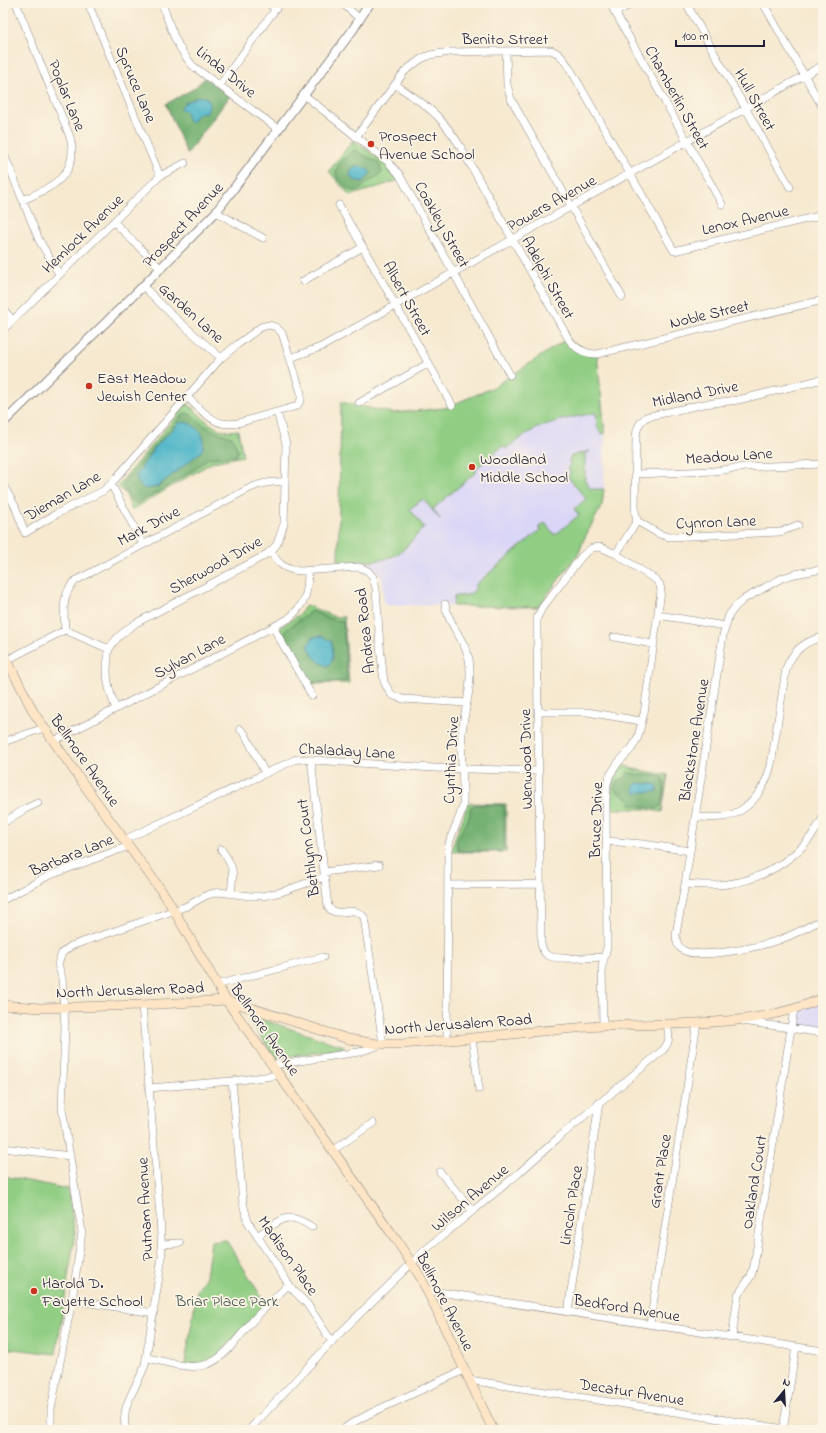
<svg xmlns="http://www.w3.org/2000/svg" width="826" height="1433" viewBox="0 0 826 1433" font-family="'Indie Flower',sans-serif">
<style>
.built{fill:#dad6f7}
.green{fill:#91ce84;stroke:#5a7860}
.forest{fill:#74b172;stroke:#4b6a56;fill-rule:evenodd}
.water{fill:#49b4c7;stroke:#366b81}
.lines{fill:none;stroke-linecap:round;stroke-linejoin:round}
.minor-casing{stroke:#8c8686;stroke-width:8}
.tertiary-casing{stroke:#8c8686;stroke-width:10}
.secondary-casing{stroke:#8c8686;stroke-width:10}
.minor{stroke:#fff;stroke-width:7}
.tertiary{stroke:#fff;stroke-width:8}
.secondary{stroke:#fde5c5;stroke-width:9}
.poi-dot{fill:#c8321e;stroke:#fcf5e5;stroke-width:1.5}
.labels{text-anchor:middle;stroke-width:3.5;stroke-linejoin:round;paint-order:stroke}
.street-label{font-size:16px;fill:#22223b;stroke:#fcf5e5}
.poi-label{font-size:16px;fill:#22223b;stroke:#fcf5e5;text-anchor:start}
.park-label{font-size:16px;fill:#435651;stroke:#fcf5e5}
</style>
<rect width="100%" height="100%" fill="#fcf5e5"/>
<filter id="ink" filterUnits="userSpaceOnUse"><feTurbulence type="fractalNoise" baseFrequency=".025" numOctaves="2"/><feDisplacementMap in="SourceGraphic" scale="8" xChannelSelector="R" yChannelSelector="G"/><feConvolveMatrix kernelMatrix="1 2 1 2 8 2 1 2 1" color-interpolation-filters="sRGB"/></filter>
<filter id="wash" filterUnits="userSpaceOnUse"><feTurbulence type="fractalNoise" baseFrequency=".012" numOctaves="4" result="noise"/><feDisplacementMap in="SourceGraphic" scale="16" xChannelSelector="R" yChannelSelector="G"/><feGaussianBlur stdDeviation="0.9" result="paint"/><feColorMatrix in="noise" values="0 0 0 0 0 0 0 0 0 0 0 0 0 0 0 0 0 1.4 0 .05"/><feComposite in="paint" operator="in"/></filter>
<g filter="url(#wash)">
<rect width="100%" height="100%" fill="#f6e9d0"/>
<path class="built" d="M510,375L602,399L605,434L604,489L602,505L584,539L579,553L538,607L384,605L382,578L369,562L338,561L341,402L393,413L445,408L494,387Z
M823,1001V1031L793,1026L796,1011Z"/>
<path class="green" d="M353,140L387,164L399,180L350,196L329,171Z
M568,338L571,342L597,354L605,434C595,433 597,421 596,413C560,419 535,424 506,449L503,446L477,468L475,473L433,509L440,519L423,499L410,509L424,527C417,534 411,542 404,549C387,565 359,561 338,561L341,402L393,413L445,408L494,387Z
M187,403C196,411 211,428 222,430C227,431 233,431 238,430L243,456L213,462L132,510L125,493L119,488V484Z
M590,451L589,452L585,453V481L591,489H604L602,505L584,539L579,553L538,607L453,606L454,596C464,596 470,596 476,588L474,586L540,530L538,528L545,523L555,535L579,515L574,509L586,499L567,476L571,473L567,468L570,465L569,460L571,456Z
M306,605L335,617H344L349,683L310,684L279,628L299,615Z
M623,764L632,769L668,775L662,812L644,809H611C610,790 611,780 623,764Z
M467,803L506,804V852H452C454,832 464,823 467,803Z
M250,1016C282,1025 312,1037 344,1046L343,1049L277,1058L275,1057L248,1018H251Z
M3,1176L68,1189L75,1234L56,1354L3,1348Z
M226,1240L266,1304L218,1356L198,1364H185L197,1291L206,1276L211,1242Z"/>
<path class="forest" d="M205,78L230,96L187,154L166,104L193,89Z
M355,150L379,163L382,173C378,177 373,178 369,181C364,185 361,191 353,191C350,190 345,187 343,184C341,182 339,179 337,177C332,167 347,154 355,150Z
M186,413C193,413 196,420 202,424C210,430 222,434 232,437L238,450L236,456L208,458L197,468L150,497L144,499L137,504L130,499L122,486L125,480L182,415ZM179,423L201,452L157,487L154,448Z
M311,611L334,620L343,621L347,680L345,681L314,683L310,681L285,634V631L287,629Z
M628,773L662,777L664,780V793L661,806L656,809L630,804L629,800L614,789L617,781L625,778Z
M475,805H504V848L501,851H459C451,841 466,827 469,817C470,814 470,811 470,807Z"/>
<path class="water" d="M200,96L207,98L210,103L207,113L197,114L193,121L189,122L187,118V113L180,108L186,102Z
M359,166L368,169L371,173L363,182L353,180L350,175L352,169Z
M184,422C199,425 209,438 201,452L157,487L146,489C139,486 137,483 136,476L154,448L179,423Z
M322,636L332,642C332,651 336,661 327,666C317,662 312,656 308,645L313,637Z
M637,783L654,784L658,787L657,792H641L636,794C633,789 633,787 637,783Z"/>
</g>
<g filter="url(#ink)">
<g class="lines">
<defs>
<path id="minor" d="M16,3L70,137C80,174 53,187 23,200
M88,3L160,176
M162,3C171,29 175,45 193,66L278,129
M268,3L276,9
M342,3L360,19
M610,3L722,204
M686,3L790,187
M763,3L823,108
M615,13L633,3
M506,51L507,85L511,99L622,297
M396,85C411,95 427,105 439,118C447,127 454,136 460,146L568,338C575,349 584,354 597,354L823,300
M219,86L280,3
M304,95L387,161L399,174L510,375
M356,137L405,71L421,59L430,55L450,52L551,50C562,54 566,63 572,72L674,251L823,215
M3,152L39,240L59,274
M339,205L452,405
M216,212L263,238
M114,222L161,269
M303,281L363,247
M143,286L173,316L221,358
M3,309L13,320
M3,330L160,176L185,163
M290,358L321,347L823,65
M359,403L429,363
M636,474L714,471L745,467L823,464
M111,484L143,544
M3,485L15,506L25,533L56,514L103,491L111,484L221,358L238,344L261,327L269,325L276,327L282,333L301,393V400L297,406L238,423C233,424 227,424 222,423C210,421 195,404 186,396
M637,521L659,534L669,537L780,532L798,525
M270,551C279,564 284,570 301,571L359,567L368,571L373,577L376,589L380,646L384,682L391,694L394,696L403,699L467,703
M616,554L637,521L635,511L636,437C637,427 639,423 646,417L704,404L738,400L823,379
M823,569L795,574L782,578L744,599L736,606L729,615L723,635L685,884L676,934C676,940 677,947 683,950C700,960 757,947 776,941C792,936 808,927 823,919
M445,604C448,625 465,639 469,659C473,684 465,707 462,732C460,756 464,781 463,805C460,821 450,833 448,849L447,1040
M658,615L725,626
M273,627L312,696
M65,630C64,612 61,595 75,581L250,488C262,483 272,481 285,482
M614,637L653,644
M7,660L65,630L109,649
M116,709C109,691 105,677 108,658C108,655 108,651 109,649C115,638 127,629 136,623L262,557L272,550L277,544L284,524L286,444L277,412
M538,712H587L641,721
M240,729L245,734L265,773
M54,741L288,619C306,604 308,593 308,571
M3,742L44,728
M695,817C704,817 714,818 723,817C750,812 765,789 771,765L786,669C792,652 804,641 823,637
M3,823L25,809L38,803
M124,840L294,760L298,759L434,768L538,771
M606,841L643,844L690,851
M221,849C234,867 234,871 231,893
M324,872L379,865
M685,884C699,885 714,886 728,884C767,879 806,853 823,817
M448,885L540,884
M3,900L48,876L129,846
M216,985L323,957
M742,1021L823,1033
M603,1026L602,966L607,947L606,800L607,784L610,775L618,763L632,748L638,737L644,713L661,591L660,585L656,580L616,554L600,547L592,548L582,556L542,608L537,618V632L541,944C542,948 544,953 547,955C556,961 593,957 604,957
M472,1038L479,1089
M273,1065L359,1052L383,1044L364,917C353,903 338,920 328,907L311,760
M232,1081L243,1203L248,1222L284,1277L293,1290L307,1304L332,1342
M149,1088L232,1081L280,1075
M3,1148L70,1156
M333,1150L373,1123
M440,1172L473,1211
M257,1236C265,1231 279,1219 288,1218C296,1217 306,1223 312,1227
M161,1244L180,1243
M426,1290L823,1351
M72,1300L154,1313
M568,1312L599,1103
M650,1324L697,1023
M732,1337L738,1295L751,1276L754,1266L794,1009
M147,1358C165,1361 186,1370 205,1365C225,1360 242,1332 256,1317C267,1306 278,1295 289,1284
M469,1380L791,1430
M51,1430V1409L72,1300L82,1232L62,1108L65,1027L62,978L58,964L62,953L71,946L187,906L207,895L219,892L250,896H263L281,892L324,877
M126,1430C119,1406 138,1386 145,1365L162,1257L160,1216L142,1005
M249,1430L335,1338L424,1251L519,1173L558,1138L663,1050C671,1041 669,1036 667,1024
M342,1430L352,1423L371,1413L464,1370
M783,1430L796,1347"/>
<path id="tertiary" d="M3,423L143,286L216,212L352,31L370,3"/>
<path id="secondary" d="M3,652L34,713L87,789L166,897L226,1000L397,1241L421,1278L434,1305L493,1430
M3,1005L40,1008L142,1005L226,1000L348,1039L377,1044H401C468,1040 535,1030 603,1026C676,1022 754,1029 823,998"/>
</defs>
<use href="#minor" class="minor-casing"/>
<use href="#tertiary" class="tertiary-casing"/>
<use href="#secondary" class="secondary-casing"/>
<use href="#minor" class="minor"/>
<use href="#tertiary" class="tertiary"/>
<use href="#secondary" class="secondary"/>
</g>
</g>
<g class="poi-dot">
<circle cx="371" cy="144" r="4"/>
<circle cx="89" cy="386" r="4"/>
<circle cx="472" cy="467" r="4"/>
<circle cx="34" cy="1291" r="4"/>
</g>
<g class="labels">
<g class="street-label">
<text x="505" y="44">Benito Street</text>
<text transform="translate(227 71) rotate(39)" y="6">Linda Drive</text>
<text transform="translate(137 84) rotate(67)" y="6">Spruce Lane</text>
<text transform="translate(68 95) rotate(68)" y="6">Poplar Lane</text>
<text transform="translate(678 97) rotate(61)" y="6">Chamberlin Street</text>
<text transform="translate(756 99) rotate(61)" y="6">Hull Street</text>
<text transform="translate(551 202) rotate(-29)" y="6">Powers Avenue</text>
<text transform="translate(745 219) rotate(-13)" y="6">Lenox Avenue</text>
<text transform="translate(182 224) rotate(-47)" y="6">Prospect Avenue</text>
<text transform="translate(443 224) rotate(61)" y="6">Coakley Street</text>
<text transform="translate(82 233) rotate(-44)" y="6">Hemlock Avenue</text>
<text transform="translate(549 277) rotate(61)" y="6">Adelphi Street</text>
<text transform="translate(408 298) rotate(61)" y="6">Albert Street</text>
<text transform="translate(192 312) rotate(42)" y="6">Garden Lane</text>
<text transform="translate(709 313) rotate(-13)" y="6">Noble Street</text>
<text transform="translate(695 393) rotate(-11)" y="6">Midland Drive</text>
<text transform="translate(729 455) rotate(-4)" y="6">Meadow Lane</text>
<text transform="translate(62 495) rotate(-30)" y="6">Dieman Lane</text>
<text transform="translate(716 521) rotate(-2)" y="6">Cynron Lane</text>
<text transform="translate(148 525) rotate(-28)" y="6">Mark Drive</text>
<text transform="translate(215 564) rotate(-29)" y="6">Sherwood Drive</text>
<text transform="translate(364 631) rotate(-96)" y="6">Andrea Road</text>
<text transform="translate(189 655) rotate(-28)" y="6">Sylvan Lane</text>
<text transform="translate(693 740) rotate(-81)" y="6">Blackstone Avenue</text>
<text transform="translate(347 750) rotate(3)" y="6">Chaladay Lane</text>
<text transform="translate(525 759) rotate(-91)" y="6">Wenwood Drive</text>
<text transform="translate(86 760) rotate(55)" y="6">Bellmore Avenue</text>
<text transform="translate(450 760) rotate(-87)" y="6">Cynthia Drive</text>
<text transform="translate(595 820) rotate(-88)" y="6">Bruce Drive</text>
<text transform="translate(307 848) rotate(-97)" y="6">Bethlynn Court</text>
<text transform="translate(71 854) rotate(-22)" y="6">Barbara Lane</text>
<text transform="translate(130 989) rotate(-2)" y="6">North Jerusalem Road</text>
<text transform="translate(458 1023) rotate(-4)" y="6">North Jerusalem Road</text>
<text transform="translate(266 1029) rotate(55)" y="6">Bellmore Avenue</text>
<text transform="translate(659 1171) rotate(-81)" y="6">Grant Place</text>
<text transform="translate(753 1182) rotate(-81)" y="6">Oakland Court</text>
<text transform="translate(469 1197) rotate(-40)" y="6">Wilson Avenue</text>
<text transform="translate(570 1205) rotate(-81)" y="6">Lincoln Place</text>
<text transform="translate(144 1209) rotate(-93)" y="6">Putnam Avenue</text>
<text transform="translate(289 1255) rotate(55)" y="6">Madison Place</text>
<text transform="translate(446 1301) rotate(63)" y="6">Bellmore Avenue</text>
<text transform="translate(627 1307) rotate(9)" y="6">Bedford Avenue</text>
<text transform="translate(632 1391) rotate(9)" y="6">Decatur Avenue</text>
</g>
<g class="poi-label">
<text x="379" y="141">Prospect<tspan x="379" dy="18">Avenue School</tspan></text>
<text x="97" y="383">East Meadow<tspan x="97" dy="18">Jewish Center</tspan></text>
<text x="480" y="464">Woodland<tspan x="480" dy="18">Middle School</tspan></text>
<text x="42" y="1288">Harold D.<tspan x="42" dy="18">Fayette School</tspan></text>
</g>
<g class="park-label">
<text x="227" y="1306">Briar Place Park</text>
</g>
</g>
<rect width="826" height="1433" fill="none" stroke="#fcf5e5" stroke-width="16"/>
<g transform="translate(784 1391) rotate(18)" stroke="#fcf5e5" stroke-width="3" paint-order="stroke">
<path d="M0-3L7 15L0 10L-7 15Z" fill="#22223b"/>
<text y="-6" font-size="11" font-weight="bold" text-anchor="middle" fill="#22223b">N</text>
</g>
<path d="M676 40v6h88v-6" fill="none" stroke="#22223b" stroke-width="2"/>
<text x="682" y="40" font-size="12" fill="#22223b" stroke="#fcf5e5" stroke-width="3" paint-order="stroke">100 m</text>
</svg>
